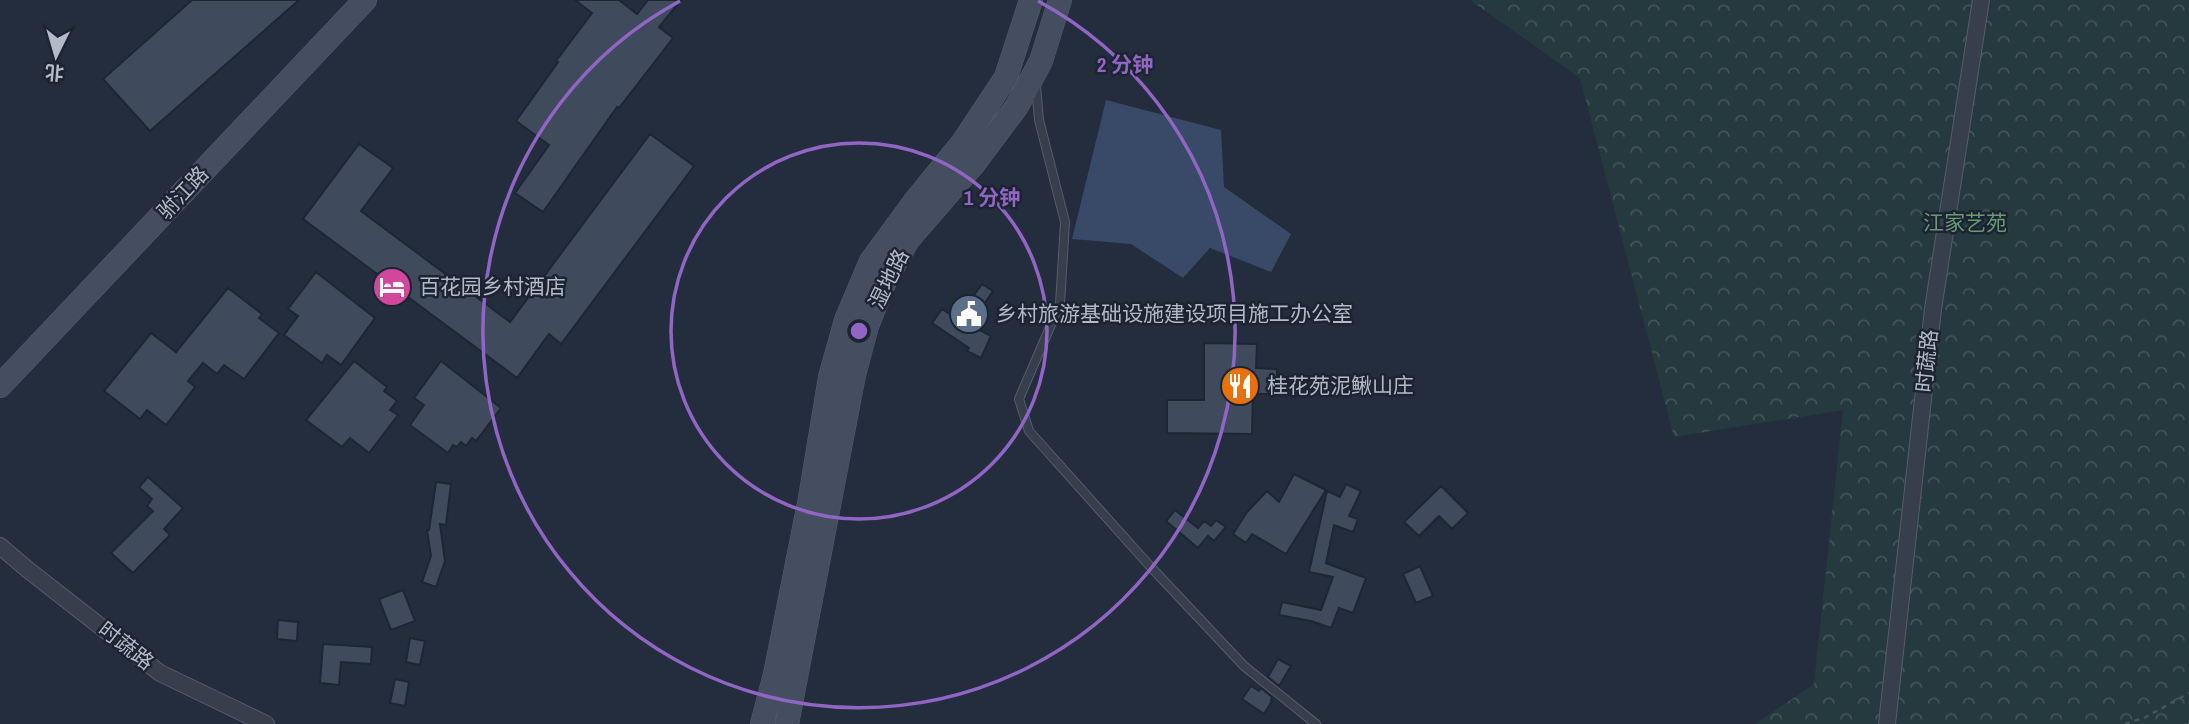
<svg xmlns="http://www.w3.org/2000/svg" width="2189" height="724" viewBox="0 0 2189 724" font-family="'Archivo Narrow','Noto Sans SC',sans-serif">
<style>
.park{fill:url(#park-crowns)}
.water{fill:#384a67}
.building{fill:#3f4b5c;stroke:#1e2634;stroke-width:2}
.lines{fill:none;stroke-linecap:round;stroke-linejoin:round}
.lane-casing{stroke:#555d6b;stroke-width:10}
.street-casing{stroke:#555d6b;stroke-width:18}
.secondary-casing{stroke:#555d6b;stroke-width:24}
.path{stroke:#43575b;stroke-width:2.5;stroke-dasharray:5 5;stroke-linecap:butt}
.lane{stroke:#373f4d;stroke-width:8}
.street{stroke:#373f4d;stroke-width:16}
.secondary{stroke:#444e60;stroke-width:23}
.ring{fill:none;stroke:#9165c3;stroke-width:3.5}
.labels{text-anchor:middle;stroke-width:5;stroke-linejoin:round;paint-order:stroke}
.street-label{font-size:21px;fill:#b2bac8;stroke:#1c2432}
.park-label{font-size:21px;fill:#699a75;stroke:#1c2432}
.poi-label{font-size:21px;fill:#b2bac8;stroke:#1c2432;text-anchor:start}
.centre{fill:#9165c3;stroke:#1c2432;stroke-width:3.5}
.ring-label{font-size:21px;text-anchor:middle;font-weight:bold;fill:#9165c3;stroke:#1c2432;stroke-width:5;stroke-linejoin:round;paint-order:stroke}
</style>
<defs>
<pattern id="park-crowns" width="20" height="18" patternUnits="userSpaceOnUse" patternTransform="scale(1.75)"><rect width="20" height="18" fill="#253a3e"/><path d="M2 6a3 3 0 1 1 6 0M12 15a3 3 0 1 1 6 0" fill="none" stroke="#425458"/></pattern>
</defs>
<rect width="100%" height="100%" fill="#232d3d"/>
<path class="park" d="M1470,0H2189V724H1755L1814,684L1843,410L1674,437L1580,78Z"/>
<path class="water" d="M1106,100L1221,130L1224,187L1291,234L1271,272L1210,248L1183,278L1131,244L1072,239Z"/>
<path class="building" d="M192,0H299L150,131L103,79Z
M575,0H619L637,14L648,0H681L659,27L673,38L619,108L617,107L543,212L515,193L549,145L516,121L558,62L556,61L592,13Z
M650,134L694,166L561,344L549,334L517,378L303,219L359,144L393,168L361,211L510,322Z
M316,272L375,318L341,365L327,355L322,363L284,335L298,316L288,309Z
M982,284L993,291L970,325L991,336L981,358L967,351L969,348L932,323L942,309L957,319Z
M228,288L262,314L259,318L279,333L244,379L224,365L217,374L203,363L188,381L195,387L166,425L147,410L140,419L104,391L151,333L176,352Z
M1204,343L1257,344L1256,368L1277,369V394H1253L1252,434L1167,433V400H1204Z
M354,361L387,387L384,391L397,401L390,410L398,415L369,453L350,438L342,447L306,420Z
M441,361L501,408L476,441L472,438L466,446L461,442L457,447L453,445L448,453L410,425L424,405L414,398Z
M1294,474L1326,490L1286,554L1252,534L1246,543L1233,534L1247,512L1267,491L1279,502Z
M148,477L183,508L164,529L170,535L133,573L111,553L153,511L147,506L152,499L139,487Z
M436,482L451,484L446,525L440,524L445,561L436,587L422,582L431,556L427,530H429Z
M1346,484L1361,491L1349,516L1358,519L1353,532L1334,525L1326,563L1366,578L1353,613L1339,608L1331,628L1311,621L1279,615L1282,602L1321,610L1333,577L1309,572L1327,491L1340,497Z
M1441,486L1468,513L1452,529L1439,516L1419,536L1404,522Z
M1175,510L1198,528L1204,521L1211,526L1216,520L1226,527L1214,541L1208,536L1198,548L1166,521Z
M1420,566L1433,596L1416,603L1403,574Z
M403,590L415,621L391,630L379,599Z
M278,620L298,622L297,641L277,639Z
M410,638L425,641L420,665L406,662Z
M323,644L372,647L371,664L341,662L339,685L320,683Z
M1278,659L1291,666L1279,686L1268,677Z
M395,679L409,682L405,706L390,703Z
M1251,686L1259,691L1261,688L1272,697L1271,700L1272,701L1264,714L1242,699Z"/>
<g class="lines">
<defs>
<path id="lane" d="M1036,86L1039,120L1065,222L1060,304L1019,399L1029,431L1148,564L1244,666L1316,724"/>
<path id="street" d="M0,546L27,569L160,673L266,724
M1887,724L1933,309L1981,0"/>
<path id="secondary" d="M0,386L365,0
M762,724L775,674L810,498L830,377L846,320L871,261L915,201L963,142L1006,77L1031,0
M787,724L854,375L867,326L885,281L908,240L973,165L1017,106L1041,61L1060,0"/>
</defs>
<use href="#lane" class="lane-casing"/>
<use href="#street" class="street-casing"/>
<use href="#secondary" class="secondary-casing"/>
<path class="path" d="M2125,724L2146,717L2189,693
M2188,724H2189"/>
<use href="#lane" class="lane"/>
<use href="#street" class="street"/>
<use href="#secondary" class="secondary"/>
</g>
<g class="ring">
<circle cx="859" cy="331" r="188"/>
<path d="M1038 1A376 376 0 1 1 680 1"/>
</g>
<defs>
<symbol id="hotel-disc" viewBox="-11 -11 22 22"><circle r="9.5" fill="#d1479c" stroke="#1c2432"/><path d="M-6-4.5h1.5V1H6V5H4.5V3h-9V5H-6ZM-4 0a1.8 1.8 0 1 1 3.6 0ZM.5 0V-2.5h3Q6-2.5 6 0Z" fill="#fff"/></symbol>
<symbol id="civic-disc" viewBox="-11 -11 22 22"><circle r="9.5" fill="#5c6f8a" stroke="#1c2432"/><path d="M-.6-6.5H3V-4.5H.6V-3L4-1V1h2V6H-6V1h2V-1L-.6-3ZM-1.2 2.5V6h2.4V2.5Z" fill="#fff"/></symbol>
<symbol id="restaurant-disc" viewBox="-11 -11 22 22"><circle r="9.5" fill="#e8710a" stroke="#1c2432"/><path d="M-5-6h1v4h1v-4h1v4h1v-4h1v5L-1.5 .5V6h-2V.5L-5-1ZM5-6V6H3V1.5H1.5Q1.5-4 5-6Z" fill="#fff"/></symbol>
</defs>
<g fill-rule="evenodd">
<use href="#hotel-disc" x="370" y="265" width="44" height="44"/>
<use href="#civic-disc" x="947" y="292" width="44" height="44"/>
<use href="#restaurant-disc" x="1218" y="364" width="44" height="44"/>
</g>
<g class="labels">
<g class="street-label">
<text transform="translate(183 193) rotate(-47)" y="7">驸江路</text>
<text transform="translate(889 279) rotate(-64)" y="7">湿地路</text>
<text transform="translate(1927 361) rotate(-84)" y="7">时蔬路</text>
<text transform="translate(126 646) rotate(38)" y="7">时蔬路</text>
</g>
<g class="park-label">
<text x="1965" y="230">江家艺苑</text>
</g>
<g class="poi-label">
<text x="419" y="294">百花园乡村酒店</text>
<text x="996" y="321">乡村旅游基础设施建设项目施工办公室</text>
<text x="1267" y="393">桂花苑泥鳅山庄</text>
</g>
</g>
<circle cx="859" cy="331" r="10" class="centre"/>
<g class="ring-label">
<text x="1125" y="72">2 分钟</text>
<text x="992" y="205">1 分钟</text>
</g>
<g transform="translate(56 56) rotate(185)" stroke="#1c2432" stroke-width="5" paint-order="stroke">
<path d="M0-5L12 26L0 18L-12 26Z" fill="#b2bac8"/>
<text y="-10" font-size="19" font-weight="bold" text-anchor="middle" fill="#b2bac8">北</text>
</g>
</svg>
